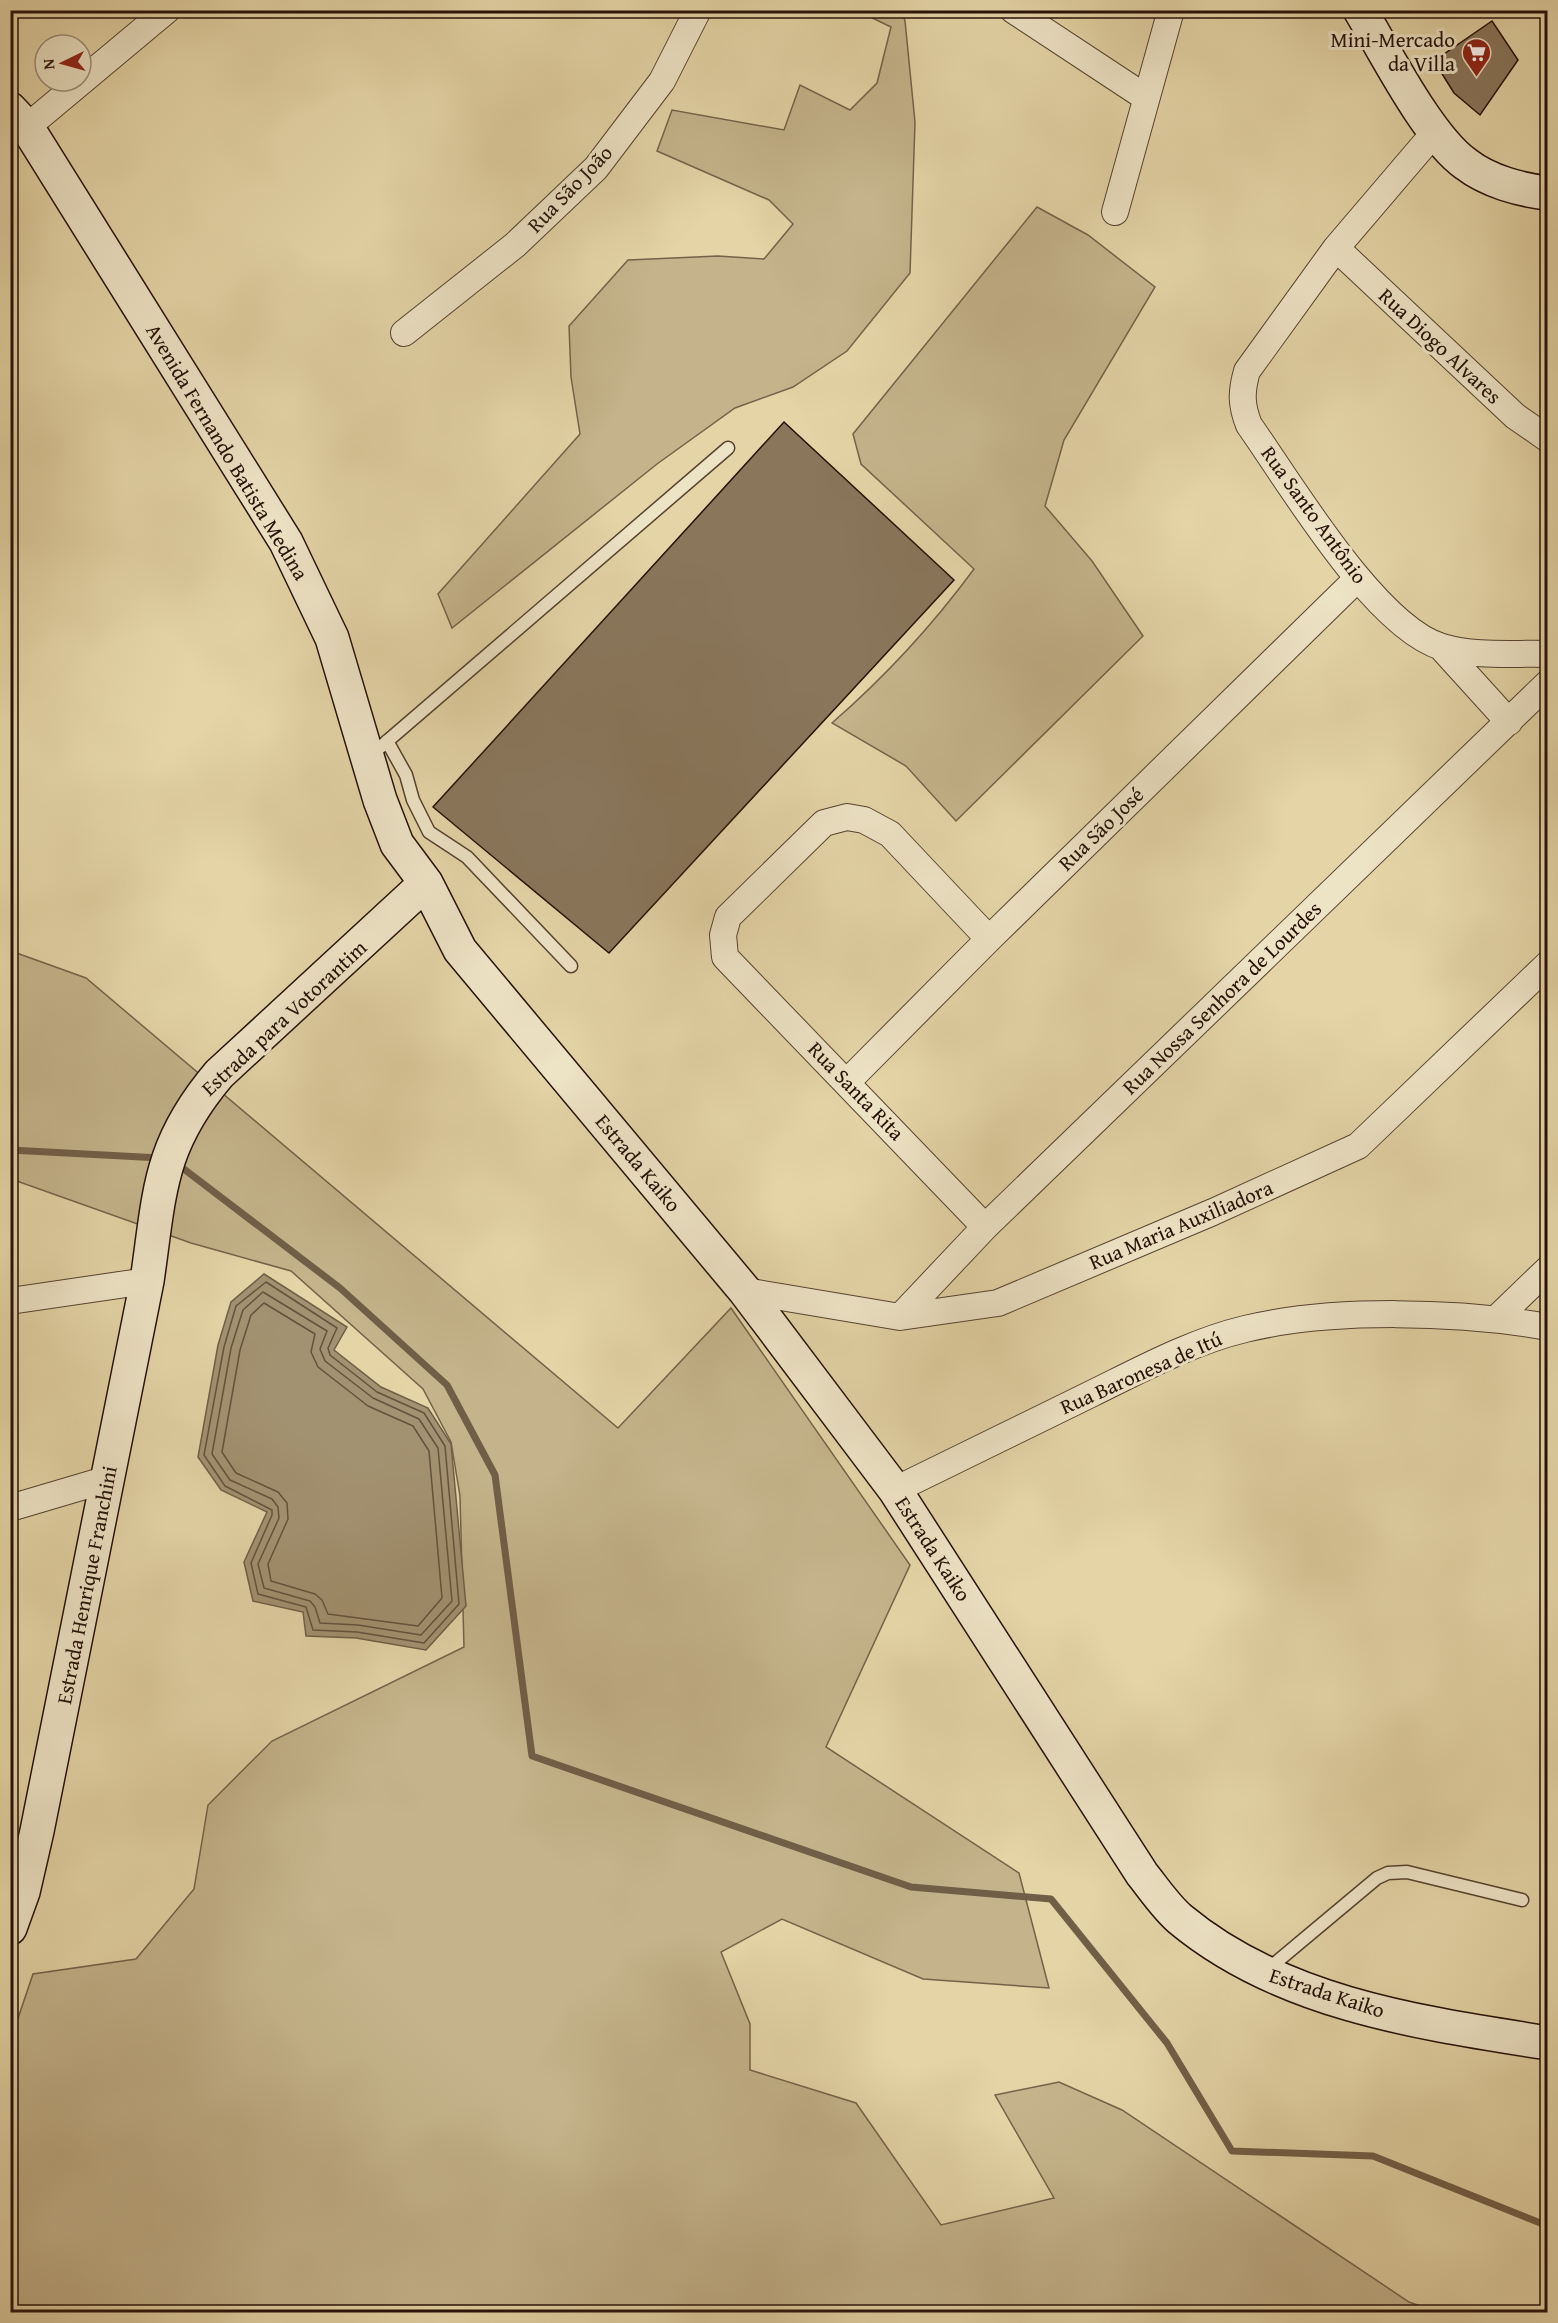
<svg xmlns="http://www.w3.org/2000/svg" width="1558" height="2323" viewBox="0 0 1558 2323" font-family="'Gentium Book Plus',serif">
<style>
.green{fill:#c4b38b;stroke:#75624a;stroke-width:1.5}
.water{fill:#a39271;stroke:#715e47;stroke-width:1.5}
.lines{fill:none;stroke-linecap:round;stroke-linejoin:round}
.shore{stroke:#64523d;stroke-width:1.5}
.stream{stroke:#715e47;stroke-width:7}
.building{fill:#89765b;stroke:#261109;stroke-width:1.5}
.lane-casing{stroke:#564230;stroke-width:15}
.street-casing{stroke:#564230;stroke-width:28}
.secondary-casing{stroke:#261109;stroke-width:36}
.lane{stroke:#ede3c5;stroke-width:12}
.street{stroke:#ede3c5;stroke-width:26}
.secondary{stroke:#ede3c5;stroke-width:33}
.labels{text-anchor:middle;stroke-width:6;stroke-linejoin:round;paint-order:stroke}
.poi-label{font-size:21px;fill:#261109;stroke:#ede3c5;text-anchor:end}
.street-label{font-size:21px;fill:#261109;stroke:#ede3c5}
</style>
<rect width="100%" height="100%" fill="#e4d4a6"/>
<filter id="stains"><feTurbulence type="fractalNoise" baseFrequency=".00333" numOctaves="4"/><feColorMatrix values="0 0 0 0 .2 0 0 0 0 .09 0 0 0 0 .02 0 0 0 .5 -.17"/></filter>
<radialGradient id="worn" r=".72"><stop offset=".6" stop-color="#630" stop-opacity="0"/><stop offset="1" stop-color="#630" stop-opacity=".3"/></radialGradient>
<path class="green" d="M858,11H902L905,21L915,122L910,273L847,351L793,387L735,408L657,464L452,628L438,594L580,434L571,377L569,326L628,260L718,256L764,259L793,224L769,200L657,151L672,110L784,130L800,85L850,110L877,83L891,27Z
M1037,207L1088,235L1155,287L1064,440L1045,506L1092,561L1143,636L956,821L906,766L832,723C886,676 932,626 974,569L861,464L853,434Z
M11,951L86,978L618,1428L731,1308L910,1565L826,1747L1019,1873L1049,1988L923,1979L782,1919L721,1952L750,2024V2070L856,2103L941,2225L1054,2198L995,2095L1059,2082L1122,2110L1409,2302L1438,2312H11V2039L33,1974L136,1959L194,1889L208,1805L272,1741L464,1647L460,1496L451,1442L423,1389L291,1271L191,1243L11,1179Z"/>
<path class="water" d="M264,1274L347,1327L334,1350L381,1387L428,1408L451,1444L466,1606L426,1650L356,1638L306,1636L303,1612L253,1601L244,1562L267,1512L221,1490L198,1457L218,1345L231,1302Z"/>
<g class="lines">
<path class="shore" d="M266,1282L337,1328L328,1348L330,1355L377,1392L424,1413L445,1446L459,1604L424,1643L357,1632L313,1630L306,1607L258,1594L251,1563L272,1515V1510L225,1486L204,1455L224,1347L236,1306Z
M263,1292L327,1331L320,1349L325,1361L373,1398L419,1419L438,1448L452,1601L421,1635L358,1625L320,1623L315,1607L310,1601L264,1588L258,1564L279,1518L278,1507L272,1499L230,1480L212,1454L231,1348L243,1310Z
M264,1303L315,1334L311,1352L318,1367L368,1406L413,1426L429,1451L442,1598L418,1626L328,1614L322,1600L315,1594L271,1581L268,1564L288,1519L287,1503L278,1492L236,1473L222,1452L240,1350L251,1315Z"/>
<path class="stream" d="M10,1150L160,1158
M176,1163L340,1288L447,1385L495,1475L532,1756L911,1887L1051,1899L1167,2043L1232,2151L1373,2156L1548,2226"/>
</g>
<path class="building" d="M1492,21L1518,60L1480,115L1454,93L1434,61Z
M784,422L954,580L609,953L433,807Z"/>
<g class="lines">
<defs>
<path id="lane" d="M387,741L406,775L413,800L429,832L467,857L571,966
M370,756L728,448
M1267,1970L1377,1878L1388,1873L1407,1872L1522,1900"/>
<path id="street" d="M1013,10L1145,97
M27,127L167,10
M1435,132L1336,248L1247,371C1241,392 1241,405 1249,425C1290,483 1375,627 1442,647C1475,657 1514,653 1548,654
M1115,212L1171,10
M1336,248L1515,416L1548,439
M404,333L515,245L596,168L662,81L698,10
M1441,647L1509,722
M847,1082L989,939L1357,579
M985,1227L725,957L723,935L728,917L824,823L847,817L864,820L890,834L989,939
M745,1291L900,1317L998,1303L1213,1212L1358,1146L1548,964
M10,1301L147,1281
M900,1317L985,1227L1548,683
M1497,1318L1548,1269
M895,1490C960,1458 1025,1426 1091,1394C1140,1370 1191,1342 1245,1329C1332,1308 1460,1311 1548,1327
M10,1508L108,1479"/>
<path id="secondary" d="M1360,10C1386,53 1428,137 1466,164C1488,181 1520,190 1548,193
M10,109L27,127L286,542L332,638L380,800L397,844L426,883L460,950L745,1291L895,1490L1142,1874C1154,1889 1166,1907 1180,1919C1282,2004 1421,2023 1548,2043
M10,1928L23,1892L37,1831L147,1281C160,1192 158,1146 219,1074L426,883"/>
</defs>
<use href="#lane" class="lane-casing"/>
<use href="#street" class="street-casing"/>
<use href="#secondary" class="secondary-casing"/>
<use href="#lane" class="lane"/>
<use href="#street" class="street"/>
<use href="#secondary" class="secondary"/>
</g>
<defs>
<symbol id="supermarket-pin" viewBox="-11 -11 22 30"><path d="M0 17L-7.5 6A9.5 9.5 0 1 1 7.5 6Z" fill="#8f2418" stroke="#ede3c5"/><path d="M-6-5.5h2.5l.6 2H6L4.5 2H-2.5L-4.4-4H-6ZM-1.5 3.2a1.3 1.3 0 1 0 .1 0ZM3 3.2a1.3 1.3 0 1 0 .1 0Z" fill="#fff"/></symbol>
</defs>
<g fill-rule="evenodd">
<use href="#supermarket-pin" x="1460" y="36" width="33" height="45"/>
</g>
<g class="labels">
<g class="poi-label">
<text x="1455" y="47">Mini-Mercado<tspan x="1455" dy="24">da Villa</tspan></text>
</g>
<g class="street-label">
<text transform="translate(570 189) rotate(-46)" y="7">Rua São João</text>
<text transform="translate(1440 346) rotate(43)" y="7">Rua Diogo Alvares</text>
<text transform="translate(227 452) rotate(59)" y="7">Avenida Fernando Batista Medina</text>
<text transform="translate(1314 515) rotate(54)" y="7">Rua Santo Antônio</text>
<text transform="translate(1101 829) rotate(-44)" y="7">Rua São José</text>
<text transform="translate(1222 998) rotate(-44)" y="7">Rua Nossa Senhora de Lourdes</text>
<text transform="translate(284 1018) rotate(-43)" y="7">Estrada para Votorantim</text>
<text transform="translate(856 1091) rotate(46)" y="7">Rua Santa Rita</text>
<text transform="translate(638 1163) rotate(50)" y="7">Estrada Kaiko</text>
<text transform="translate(1181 1225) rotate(-23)" y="7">Rua Maria Auxiliadora</text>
<text transform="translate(1141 1373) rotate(-24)" y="7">Rua Baronesa de Itú</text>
<text transform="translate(933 1549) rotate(57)" y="7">Estrada Kaiko</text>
<text transform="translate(87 1585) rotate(-79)" y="7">Estrada Henrique Franchini</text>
<text transform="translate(1327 1993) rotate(18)" y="7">Estrada Kaiko</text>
</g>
</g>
<rect width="1558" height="2323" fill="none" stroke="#e4d4a6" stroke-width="36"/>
<rect x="12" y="12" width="1534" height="2299" fill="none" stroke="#261109" stroke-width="3"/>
<rect x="18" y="18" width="1522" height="2287" fill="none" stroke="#261109" stroke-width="1.5"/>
<g transform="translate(63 63) rotate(265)"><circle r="28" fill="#ede3c5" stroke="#9d8f7a" stroke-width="1.5"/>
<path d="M0-4.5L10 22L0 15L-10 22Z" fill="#8f2418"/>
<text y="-9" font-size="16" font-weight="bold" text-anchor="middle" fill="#261109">N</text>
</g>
<rect width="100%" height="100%" filter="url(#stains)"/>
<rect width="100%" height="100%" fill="url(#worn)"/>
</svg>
